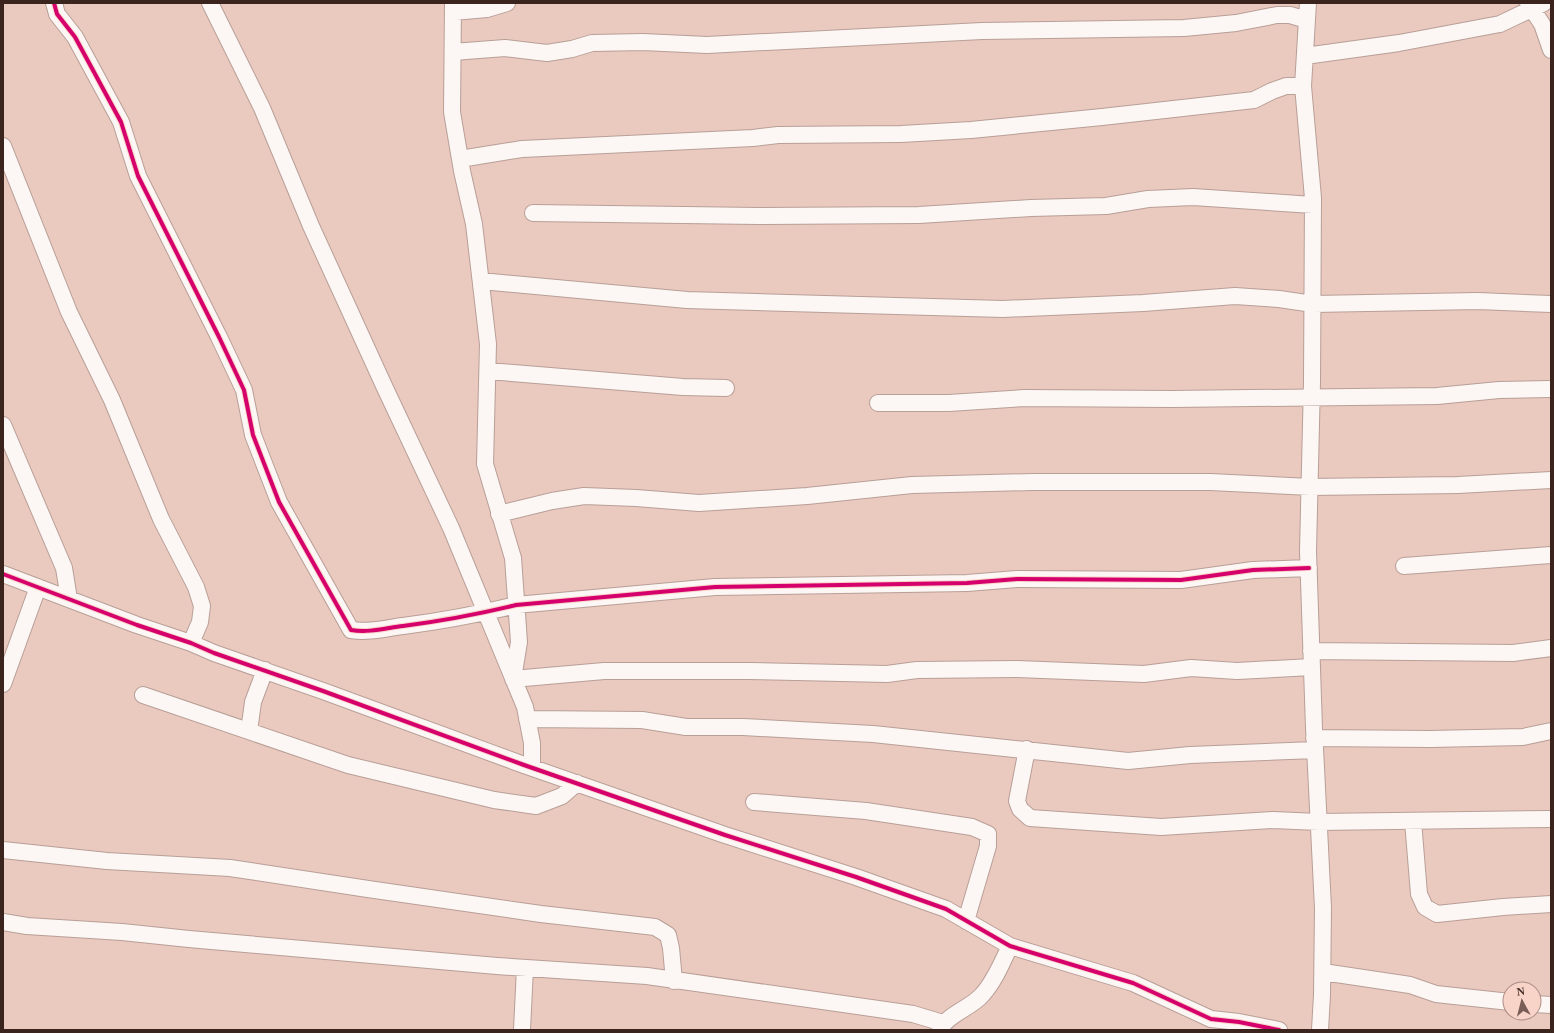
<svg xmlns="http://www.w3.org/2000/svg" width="1554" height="1033" viewBox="0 0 1554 1033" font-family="'Times New Roman',serif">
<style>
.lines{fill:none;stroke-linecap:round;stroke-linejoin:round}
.street-casing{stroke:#b89f97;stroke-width:18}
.street{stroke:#fcf7f5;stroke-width:16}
.cycleway-casing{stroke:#f8d3c8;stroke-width:6}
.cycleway{stroke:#d6006c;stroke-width:4}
</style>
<rect width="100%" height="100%" fill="#eac9bf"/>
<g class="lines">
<defs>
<path id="street" d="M54,3L57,14L75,37L121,122L138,176L219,337L244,390L253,435L279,502L351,630C369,633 386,628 403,626C441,621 479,614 516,605L715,587L967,583L1017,579L1181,580L1253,570L1309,568
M210,3L262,108L311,226L385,388L451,528L525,707L532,743V767
M453,3L452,112L462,171L474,224L488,344L485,464L513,558L519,642L513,679L604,671H748L887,674L917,670L1017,669L1144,674L1191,668L1237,671L1312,667
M1308,3L1303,86L1313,198L1312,382L1308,551L1314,728L1323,908L1322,995L1320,1030
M1528,3L1542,24L1551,50
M453,12L487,9L507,3
M453,52L505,48L547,53L572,49L592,43L643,42L707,45L982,31L1184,28L1236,23L1277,15H1290L1307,20
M1305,56L1399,43L1500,24L1544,3
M3,146L69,312L112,400L161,519L196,587L202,606L200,622L191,643
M460,159L522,149L753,138L778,135L901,134L971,130L1102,117L1254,100L1272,91L1286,86H1303
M533,213L758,216L919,215L1031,208L1106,206L1148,199L1193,197L1313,205
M481,281L687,300L1003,309L1143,303L1235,296L1279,299L1313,304L1478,301L1551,304
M488,371L683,387L726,388
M878,403H949L1024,398L1172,399L1437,396L1499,390L1551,389
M3,425L64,568L69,599
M499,514L552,501L584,496L636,498L699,503L807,496L912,485L1033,482H1210L1310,487L1458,485L1551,480
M1404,566L1551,555
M3,574L137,625L191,643L214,653L323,691L524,765L725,835L856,877L946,909L1010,946L1133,983L1211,1019L1239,1022L1279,1030
M1311,651L1513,653L1551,648
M3,684L38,587
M143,695L348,765L494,800L536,806L562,796L577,783
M527,719L642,720L686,727H743L873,734L1128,761L1190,755L1315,750
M249,731L253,702L265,670
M1314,738L1430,739L1523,737L1551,731
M1027,749L1017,801L1020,809L1030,818L1161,827L1273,820L1319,822L1551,819
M754,802L866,811L972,827L988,834V846L966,921
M1413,821L1419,894L1425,907L1437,914L1503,907L1551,904
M3,850L107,861L230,868L368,889L541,914L655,927L668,935L671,948L674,981
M3,922L27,926L122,932L189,939L497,966L647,976L913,1014L943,1023
M1323,972L1410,985L1436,994L1510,1002
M1534,1004L1551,1005
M522,1030L525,968
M940,1030C946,1015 971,1008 982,995C995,981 1002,962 1010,946"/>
</defs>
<use href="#street" class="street-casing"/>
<use href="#street" class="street"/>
<defs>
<path id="cycleway" d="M54,3L57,14L75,37L121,122L138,176L219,337L244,390L253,435L279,502L351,630C369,633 386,628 403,626C441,621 479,614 516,605L715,587L967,583L1017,579L1181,580L1253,570L1309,568
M3,574L137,625L191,643L214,653L323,691L524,765L725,835L856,877L946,909L1010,946L1133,983L1211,1019L1239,1022L1279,1030"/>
</defs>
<use href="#cycleway" class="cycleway-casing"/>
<use href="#cycleway" class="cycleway"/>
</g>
<rect width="1554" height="1033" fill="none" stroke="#3b241d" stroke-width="8"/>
<g transform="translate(1522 1001) rotate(353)"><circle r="19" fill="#f8d3c8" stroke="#ac8d84"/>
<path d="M0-3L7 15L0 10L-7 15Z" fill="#785e56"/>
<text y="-6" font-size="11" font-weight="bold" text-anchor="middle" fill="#3b241d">N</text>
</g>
</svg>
